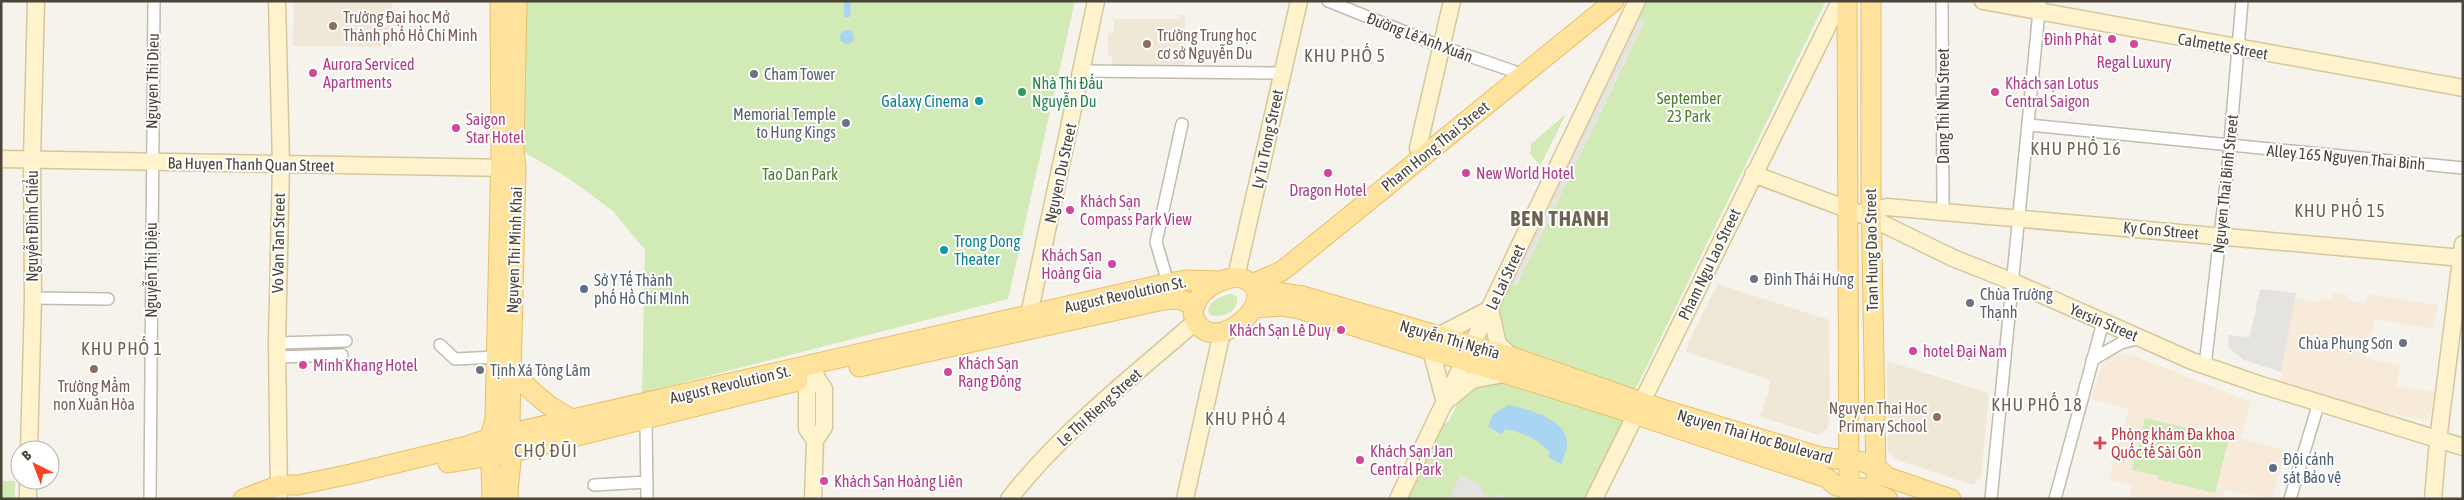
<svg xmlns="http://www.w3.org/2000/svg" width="2464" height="500" viewBox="0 0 2464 500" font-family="'Asap Condensed',sans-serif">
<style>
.commercial{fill:#f7ead8}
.education{fill:#efe8d6}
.green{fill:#d2eab5}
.parking{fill:#e5e3e0}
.water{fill:#a9d4f2}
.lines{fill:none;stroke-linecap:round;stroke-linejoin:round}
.street-casing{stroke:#c2bbae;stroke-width:14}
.secondary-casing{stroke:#d6c79b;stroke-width:19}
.primary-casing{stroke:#e6c16a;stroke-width:21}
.street{stroke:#fff;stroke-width:11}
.secondary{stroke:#fff3cd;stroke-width:16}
.primary{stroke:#ffe39c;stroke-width:19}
.education-dot{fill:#8d6e63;stroke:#fff;stroke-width:2}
.hotel-dot{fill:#d1479c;stroke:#fff;stroke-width:2}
.worship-dot{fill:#6b7280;stroke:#fff;stroke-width:2}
.leisure-dot{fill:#2e9e5b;stroke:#fff;stroke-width:2}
.culture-dot{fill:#0f9aa8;stroke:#fff;stroke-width:2}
.service-dot{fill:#5c6f8a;stroke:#fff;stroke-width:2}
.health-dot{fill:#e0444e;stroke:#fff;stroke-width:2}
.labels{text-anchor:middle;stroke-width:4;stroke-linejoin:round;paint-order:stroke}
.education-label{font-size:16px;fill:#785e54;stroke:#fff;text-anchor:start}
.street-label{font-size:16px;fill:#4b4439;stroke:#fff}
.hotel-label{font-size:16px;fill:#b23c85;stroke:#fff;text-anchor:start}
.worship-label{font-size:16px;fill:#5b616d;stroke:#fff;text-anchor:start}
.leisure-label{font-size:16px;fill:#27864d;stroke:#fff;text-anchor:start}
.park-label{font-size:16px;fill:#4a7f2a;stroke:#fff}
.culture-label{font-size:16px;fill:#0d838f;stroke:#fff;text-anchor:end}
.service-label{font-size:16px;fill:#4e5e75;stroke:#fff;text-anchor:start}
.health-label{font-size:16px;fill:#be3a42;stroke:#fff;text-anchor:start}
.neighbourhood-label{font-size:18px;letter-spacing:1px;fill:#6e6250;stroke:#fff}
.district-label{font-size:21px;font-weight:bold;letter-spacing:1px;fill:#6e6250;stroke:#fff}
</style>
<rect width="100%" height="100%" fill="#f6f3ec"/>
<path class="commercial" d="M2334,292L2348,295L2347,301L2366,304L2368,294L2438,305L2433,329L2374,319L2367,359L2400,365L2397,386L2434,392L2429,420L2277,395L2293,298L2318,302L2319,299L2332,301Z
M2121,353L2137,357L2251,402L2241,438L2285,450L2272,499L2224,490L2222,499H2129L2132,486L2109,479L2129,409L2091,399L2102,365L2110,356Z"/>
<path class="education" d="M294,1H392L391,47L293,46Z
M1179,15H1185V69H1112V56L1108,55V33H1114V19H1179Z
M1718,284L1829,320L1830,417L1827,429L1819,435L1760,417L1768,393L1770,380L1686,352L1692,335Z
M1887,361L1989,393L1981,478L1972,485L1897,460L1888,451Z"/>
<path class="green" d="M519,1H1075L1008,299L642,393L645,250L613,211L568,178L514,146Z
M1645,1H1826L1635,390L1509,349L1495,315L1510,281L1517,285L1644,22L1637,18Z
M1566,114L1540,166L1530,154L1531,144Z
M1231,294L1237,297C1240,311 1221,319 1210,315L1208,310C1211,300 1221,296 1231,294Z
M1495,379L1624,418L1584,499H1405L1439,428L1449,421L1462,393Z
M2145,418L2229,438L2215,493L2158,479L2159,476L2132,470Z
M1,481H15V499H1Z"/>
<path class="parking" d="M1637,18L1644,21L1517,285L1510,281Z
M2260,289L2296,293L2281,372L2244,360L2229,348L2228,335L2250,337Z
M1460,475L1481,485L1482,493L1488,497L1494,498L1499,494L1509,499H1449Z"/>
<path class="water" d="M844,1H851L850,17H844Z
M840 37a7 7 0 1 1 14 0a7 7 0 1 1-14 0Z
M1508,405C1527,409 1568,419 1567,444C1567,450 1563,458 1562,464L1549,458L1550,452C1537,438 1523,433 1505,429L1502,434L1488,427L1493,414Z"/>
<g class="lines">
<defs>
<path id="street" d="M1328,1L1440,46L1513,71L1519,78
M1942,1L1943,211
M1081,71L1282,73
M2029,125L2463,168
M1168,283L1156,242L1182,124
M33,298L108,299
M277,343L346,341
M440,345L455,359L496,357
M277,357L342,355
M2092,360L2121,343L2140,338
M2205,366L2228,166L2242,1
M646,419L647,499
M594,485L647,482
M150,499L154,1
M1991,499L2040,1
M2055,499L2103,322
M2290,499L2319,402"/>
<path id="secondary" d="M277,1L281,164L277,343L279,499
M1983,1L2463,88
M1418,148L1452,1
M1,159L514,168
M1753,174L1871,218L1953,258L2011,281L2192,361L2261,385L2463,447
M1859,213L1887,207L2463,258
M1236,277L1299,1
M1490,309L1498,344L1512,357
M1029,315L1096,1
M1438,336L1490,309
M1431,350L1445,403
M1450,398L1472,380L1503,374
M815,440L807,429V390L816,377
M29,450L33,298L32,159L36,1
M28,499V480
M813,499L815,440L824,427V389L816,377L814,365
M1009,499C1062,431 1131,378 1195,322
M1185,499L1222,332
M1398,499L1637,1
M1594,499L1840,1
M2433,499L2438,440L2463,244"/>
<path id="primary" d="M1847,1L1849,499
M1871,1V192L1876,478
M1236,277C1297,288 1208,369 1193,314C1195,292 1216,280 1236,277Z
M1252,284L1282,271L1297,259L1614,1
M1255,289L1303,296L1512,357L1659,408L1821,457L1863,462L1876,467L1887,477L1951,499
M1255,308L1281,306L1299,309L1619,409L1827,478L1836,486L1863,488L1888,499
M859,367L1163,300L1180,299L1194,306
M510,369C530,390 548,408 574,420
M448,463L513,452L798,381
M243,499L280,485H298L351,474L467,446L490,438L1168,283L1186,280L1220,281
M492,499L490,438L495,419L501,149L500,1
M508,499C508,472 516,446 510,419L516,168L514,149L517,1"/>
</defs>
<use href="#street" class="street-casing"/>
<use href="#secondary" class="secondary-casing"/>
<use href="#primary" class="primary-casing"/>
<use href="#street" class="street"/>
<use href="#secondary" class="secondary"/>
<use href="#primary" class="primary"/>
</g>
<g class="education-dot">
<circle cx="333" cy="26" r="5"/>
<circle cx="1147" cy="44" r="5"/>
<circle cx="94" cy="369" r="5"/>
<circle cx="1937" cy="417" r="5"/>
</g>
<g class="hotel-dot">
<circle cx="2112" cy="39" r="5"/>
<circle cx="2134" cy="44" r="5"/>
<circle cx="313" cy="73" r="5"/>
<circle cx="1995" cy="92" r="5"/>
<circle cx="456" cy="128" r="5"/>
<circle cx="1328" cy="173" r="5"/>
<circle cx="1466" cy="173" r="5"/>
<circle cx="1070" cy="210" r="5"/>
<circle cx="1112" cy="264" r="5"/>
<circle cx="1341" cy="330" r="5"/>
<circle cx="1913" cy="351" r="5"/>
<circle cx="303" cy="365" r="5"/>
<circle cx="948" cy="372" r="5"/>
<circle cx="1360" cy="460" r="5"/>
<circle cx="824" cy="481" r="5"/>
</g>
<g class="worship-dot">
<circle cx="754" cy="74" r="5"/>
<circle cx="846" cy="123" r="5"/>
<circle cx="1754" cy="279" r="5"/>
<circle cx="1970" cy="303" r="5"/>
<circle cx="2403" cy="343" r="5"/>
<circle cx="480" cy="370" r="5"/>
</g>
<circle class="leisure-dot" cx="1022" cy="92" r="5"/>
<g class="culture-dot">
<circle cx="979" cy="101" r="5"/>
<circle cx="944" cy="250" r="5"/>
</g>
<g class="service-dot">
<circle cx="584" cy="289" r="5"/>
<circle cx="2273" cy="468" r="5"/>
</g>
<path class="health-dot" d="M2097.5 435.5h5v5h5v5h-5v5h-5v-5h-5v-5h5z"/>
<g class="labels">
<g class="education-label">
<text x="343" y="23">Trường Đại học Mở<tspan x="343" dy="18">Thành phố Hồ Chí Minh</tspan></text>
<text x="1157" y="41">Trường Trung học<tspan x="1157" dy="18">cơ sở Nguyễn Du</tspan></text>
<text x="94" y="392" text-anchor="middle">Trường Mầm<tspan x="94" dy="18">non Xuân Hòa</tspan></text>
<text x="1927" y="414" text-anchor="end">Nguyen Thai Hoc<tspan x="1927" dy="18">Primary School</tspan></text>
</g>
<g class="street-label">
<text transform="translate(1420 37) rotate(21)" y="6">Đường Lê Anh Xuân</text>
<text transform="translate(2223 46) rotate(10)" y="6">Calmette Street</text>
<text transform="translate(152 81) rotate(-89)" y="6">Nguyen Thi Dieu</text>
<text transform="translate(1943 106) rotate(-90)" y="6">Dang Thi Nhu Street</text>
<text transform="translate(1267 139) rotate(-78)" y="6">Ly Tu Trong Street</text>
<text transform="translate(1435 146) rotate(-39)" y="6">Pham Hong Thai Street</text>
<text transform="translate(2346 157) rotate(5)" y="6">Alley 165 Nguyen Thai Binh</text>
<text transform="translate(251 164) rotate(1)" y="6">Ba Huyen Thanh Quan Street</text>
<text transform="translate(1060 173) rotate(-78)" y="6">Nguyen Du Street</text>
<text transform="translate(2225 184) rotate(-84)" y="6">Nguyen Thai Binh Street</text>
<text transform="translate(32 226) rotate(-90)" y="6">Nguyễn Đình Chiểu</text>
<text transform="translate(2161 230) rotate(5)" y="6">Ky Con Street</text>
<text transform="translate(278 243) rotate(-89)" y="6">Vo Van Tan Street</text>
<text transform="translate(514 250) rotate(-88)" y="6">Nguyen Thi Minh Khai</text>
<text transform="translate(1871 250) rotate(-91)" y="6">Tran Hung Dao Street</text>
<text transform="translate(1709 264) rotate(-64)" y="6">Pham Ngu Lao Street</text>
<text transform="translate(151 270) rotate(-90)" y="6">Nguyễn Thị Diệu</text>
<text transform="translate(1505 277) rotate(-65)" y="6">Le Lai Street</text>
<text transform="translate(1125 294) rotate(-12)" y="6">August Revolution St.</text>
<text transform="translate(2104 322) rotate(23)" y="6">Yersin Street</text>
<text transform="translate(1450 339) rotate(16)" y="6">Nguyễn Thị Nghĩa</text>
<text transform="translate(730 384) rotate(-13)" y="6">August Revolution St.</text>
<text transform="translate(1099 407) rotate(-42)" y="6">Le Thi Rieng Street</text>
<text transform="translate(1755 436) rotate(16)" y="6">Nguyen Thai Hoc Boulevard</text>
</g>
<g class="hotel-label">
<text x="2102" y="45" text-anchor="end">Đình Phát</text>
<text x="2134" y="68" text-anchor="middle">Regal Luxury</text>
<text x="323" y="70">Aurora Serviced<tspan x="323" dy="18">Apartments</tspan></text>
<text x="2005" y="89">Khách sạn Lotus<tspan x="2005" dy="18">Central Saigon</tspan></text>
<text x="466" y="125">Saigon<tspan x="466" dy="18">Star Hotel</tspan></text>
<text x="1476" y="179">New World Hotel</text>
<text x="1328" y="196" text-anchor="middle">Dragon Hotel</text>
<text x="1080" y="207">Khách Sạn<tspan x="1080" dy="18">Compass Park View</tspan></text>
<text x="1102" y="261" text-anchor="end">Khách Sạn<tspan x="1102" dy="18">Hoàng Gia</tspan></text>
<text x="1331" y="336" text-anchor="end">Khách Sạn Lê Duy</text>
<text x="1923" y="357">hotel Đại Nam</text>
<text x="958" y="369">Khách Sạn<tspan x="958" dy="18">Rạng Đông</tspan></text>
<text x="313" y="371">Minh Khang Hotel</text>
<text x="1370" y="457">Khách Sạn Jan<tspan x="1370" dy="18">Central Park</tspan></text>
<text x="834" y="487">Khách Sạn Hoàng Liên</text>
</g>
<g class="worship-label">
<text x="764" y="80">Cham Tower</text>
<text x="836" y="120" text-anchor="end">Memorial Temple<tspan x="836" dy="18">to Hung Kings</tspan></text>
<text x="1764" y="285">Đình Thái Hưng</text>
<text x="1980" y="300">Chùa Trường<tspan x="1980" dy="18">Thạnh</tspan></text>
<text x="2393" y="349" text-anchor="end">Chùa Phụng Sơn</text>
<text x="490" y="376">Tịnh Xá Tòng Lâm</text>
</g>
<g class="leisure-label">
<text x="1032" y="89">Nhà Thi Đấu<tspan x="1032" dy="18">Nguyễn Du</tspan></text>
</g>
<g class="park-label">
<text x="1689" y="104">September<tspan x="1689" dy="18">23 Park</tspan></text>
<text x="800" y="180">Tao Dan Park</text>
</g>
<g class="culture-label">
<text x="969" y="107">Galaxy Cinema</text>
<text x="954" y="247" text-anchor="start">Trong Dong<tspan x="954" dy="18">Theater</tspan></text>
</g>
<g class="service-label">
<text x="594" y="286">Sở Y Tế Thành<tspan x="594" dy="18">phố Hồ Chí MInh</tspan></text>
<text x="2283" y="465">Đội cảnh<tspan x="2283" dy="18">sát Bảo vệ</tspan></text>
</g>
<g class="health-label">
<text x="2111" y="440">Phòng khám Đa khoa<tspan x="2111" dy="18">Quốc tế Sài Gòn</tspan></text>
</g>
<g class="neighbourhood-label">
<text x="1345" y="62">KHU PHỐ 5</text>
<text x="2076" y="155">KHU PHỐ 16</text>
<text x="2340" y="217">KHU PHỐ 15</text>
<text x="122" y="355">KHU PHỐ 1</text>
<text x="2037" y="411">KHU PHỐ 18</text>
<text x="1246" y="425">KHU PHỐ 4</text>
<text x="546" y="457">CHỢ ĐŨI</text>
</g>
<g class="district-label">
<text x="1560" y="226">BEN THANH</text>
</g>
</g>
<rect width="2464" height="500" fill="none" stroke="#4b4439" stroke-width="5"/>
<g transform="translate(35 465) rotate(318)"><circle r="24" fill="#ffffff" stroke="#b7b4b0"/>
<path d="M0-4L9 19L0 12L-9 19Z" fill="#fc3f1d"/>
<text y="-8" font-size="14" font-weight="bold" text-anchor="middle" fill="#4b4439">B</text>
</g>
</svg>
